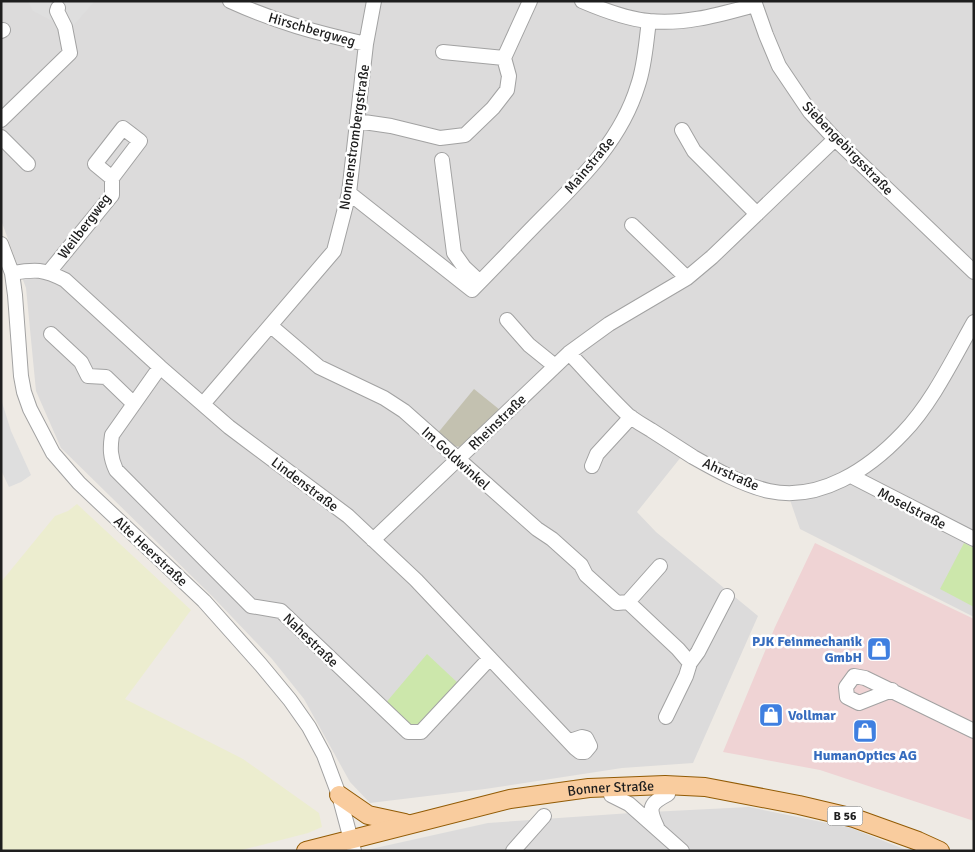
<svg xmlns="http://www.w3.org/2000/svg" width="975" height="852" viewBox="0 0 975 852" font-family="Signika,sans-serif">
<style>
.residential{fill:#dcdbdb}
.commercial{fill:#efd3d4}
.construction{fill:#c3c1b0}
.farmland{fill:#ecedcf}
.grass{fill:#cce7ab}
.parking{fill:#dedede}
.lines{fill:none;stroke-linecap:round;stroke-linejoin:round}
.minor-casing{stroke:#a2a2a2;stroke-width:16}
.major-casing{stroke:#925b05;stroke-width:20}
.minor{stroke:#fff;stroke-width:14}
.major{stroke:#f9cc9e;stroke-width:18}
.labels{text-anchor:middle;stroke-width:5;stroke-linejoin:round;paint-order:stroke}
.shield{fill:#fff;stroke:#626262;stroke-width:1}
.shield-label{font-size:12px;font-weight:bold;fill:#1e1e1e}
.street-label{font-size:14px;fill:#1e1e1e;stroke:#fff}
.shop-label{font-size:14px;font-weight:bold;fill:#366cbe;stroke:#fff;text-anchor:end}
</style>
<rect width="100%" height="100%" fill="#eeeae4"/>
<path class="residential" d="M1,1H974V617L800,529L790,500L753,495L720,480L681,457L637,512L656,532L758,616L693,763L622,768L485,789L370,803L350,782L304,699L272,659L212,596L61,448L36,391L26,288L1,220Z
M749,807L851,828L909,851H362L488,823L631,813Z"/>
<path class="commercial" d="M815,543L974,619V821L820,770L723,752L775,627Z"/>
<path class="construction" d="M474,389L500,410L463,447L451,446L437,434Z"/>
<path class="farmland" d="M77,504L191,610L125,699L243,759L319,813L322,827L308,833L238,851H1V582L55,516L68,511Z"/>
<path class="grass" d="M964,543L974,548V607L940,589Z
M427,654L459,684L419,729H408L384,705Z"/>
<path class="parking" d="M28,1H95L67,33L64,27L33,11Z
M1,399L11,431L31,475L21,482L9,487L1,470Z"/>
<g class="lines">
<defs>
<path id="minor" d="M230,1C276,22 317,33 366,44
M582,1C603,10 626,19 649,21C685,25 721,14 755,5
M754,1L766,35L779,66L810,112L835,139L974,272
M1,31L3,30
M443,52L504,58
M1,120L70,53L65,27L57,11L58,8
M357,121L391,126L440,138L465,135L493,108L507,90L509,76L504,58L530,1
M682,130L694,151L757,214
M1,137L28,164
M442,160L454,253L464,267L480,282
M349,193L472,290C497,265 521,239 546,214C584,176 622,138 638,85C645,65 646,42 649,21
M632,225L687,278
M1,244L12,273L15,295L21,376L24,392L30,409L53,453L79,483L204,601L261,665L290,700L309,727L324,755L339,795L354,851
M49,272L112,195V178L140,141L123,128L95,164L112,178
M12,273C36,269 43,269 65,280L160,367L229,427L348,516L416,580L575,748L580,752H585L590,746L586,738L582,737L570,741
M507,320L529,345L555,366
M271,326L319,367L384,398L404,411L537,529L552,539L581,565L586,575L617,603L628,602L678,649L690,663L698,652L727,596
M51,334L81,362L88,376L106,377L134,404
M569,353C589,374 608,396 629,416C636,421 644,426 651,430C665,439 679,448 693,457C716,470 743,485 769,491C820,502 869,469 903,433C932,403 953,359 974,322
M160,367L112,435C110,448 110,457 116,470L251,606L281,611L408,732H421L490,658
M203,404L334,251L349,193L366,44L374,1
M592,466L597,454L631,417
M851,476L974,539
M373,540L569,353L609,324L687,278L712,257L835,139
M628,602L660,566
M892,690L859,703L847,697L846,687L854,676L865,678L974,731
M666,717L686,676L690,663
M611,795L629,804L682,851
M657,827C648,808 649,804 668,794
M513,851L544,816"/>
<g id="major">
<path d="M339,795L368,815L405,823"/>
<path id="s1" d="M306,851L510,799L589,788L665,785L705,787L799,805L854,818L918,841L940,851"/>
</g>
</defs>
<use href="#minor" class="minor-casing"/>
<use href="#major" class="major-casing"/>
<use href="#minor" class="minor"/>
<use href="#major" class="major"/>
</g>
<defs>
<symbol id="shop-square" viewBox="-11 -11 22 22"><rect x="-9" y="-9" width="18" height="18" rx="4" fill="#3f7fe0" stroke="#fff"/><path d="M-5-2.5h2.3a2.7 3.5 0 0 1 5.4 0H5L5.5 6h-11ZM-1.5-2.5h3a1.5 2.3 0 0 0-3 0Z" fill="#fff"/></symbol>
</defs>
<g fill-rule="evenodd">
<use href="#shop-square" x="865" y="635" width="28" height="28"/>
<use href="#shop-square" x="757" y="701" width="28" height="28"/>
<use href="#shop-square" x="851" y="717" width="28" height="28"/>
</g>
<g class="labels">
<rect class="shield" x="827.5" y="806.5" width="35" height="19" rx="4"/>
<g class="shield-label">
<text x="845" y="820">B 56</text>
</g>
<g class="street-label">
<text transform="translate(312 29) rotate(16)" y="5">Hirschbergweg</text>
<text transform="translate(354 137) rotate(-82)" y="5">Nonnenstrombergstraße</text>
<text transform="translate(848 148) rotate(46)" y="5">Siebengebirgsstraße</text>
<text transform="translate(589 165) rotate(-50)" y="5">Mainstraße</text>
<text transform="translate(84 226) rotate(-53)" y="5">Weilbergweg</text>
<text transform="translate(497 422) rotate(-44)" y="5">Rheinstraße</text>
<text transform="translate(456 458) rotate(42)" y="5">Im Goldwinkel</text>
<text transform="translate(731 474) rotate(24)" y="5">Ahrstraße</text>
<text transform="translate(305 484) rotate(37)" y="5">Lindenstraße</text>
<text transform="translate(912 508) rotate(27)" y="5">Moselstraße</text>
<text transform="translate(151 551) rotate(43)" y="5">Alte Heerstraße</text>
<text transform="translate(311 640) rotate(44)" y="5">Nahestraße</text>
<text dy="5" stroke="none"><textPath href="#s1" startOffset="312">Bonner Straße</textPath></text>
</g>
<g class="shop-label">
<text x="862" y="646">PJK Feinmechanik<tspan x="862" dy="16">GmbH</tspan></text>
<text x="788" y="720" text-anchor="start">Vollmar</text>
<text x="865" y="760" text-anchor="middle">HumanOptics AG</text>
</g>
</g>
<rect width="975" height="852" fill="none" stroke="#1e1e1e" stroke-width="5"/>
</svg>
